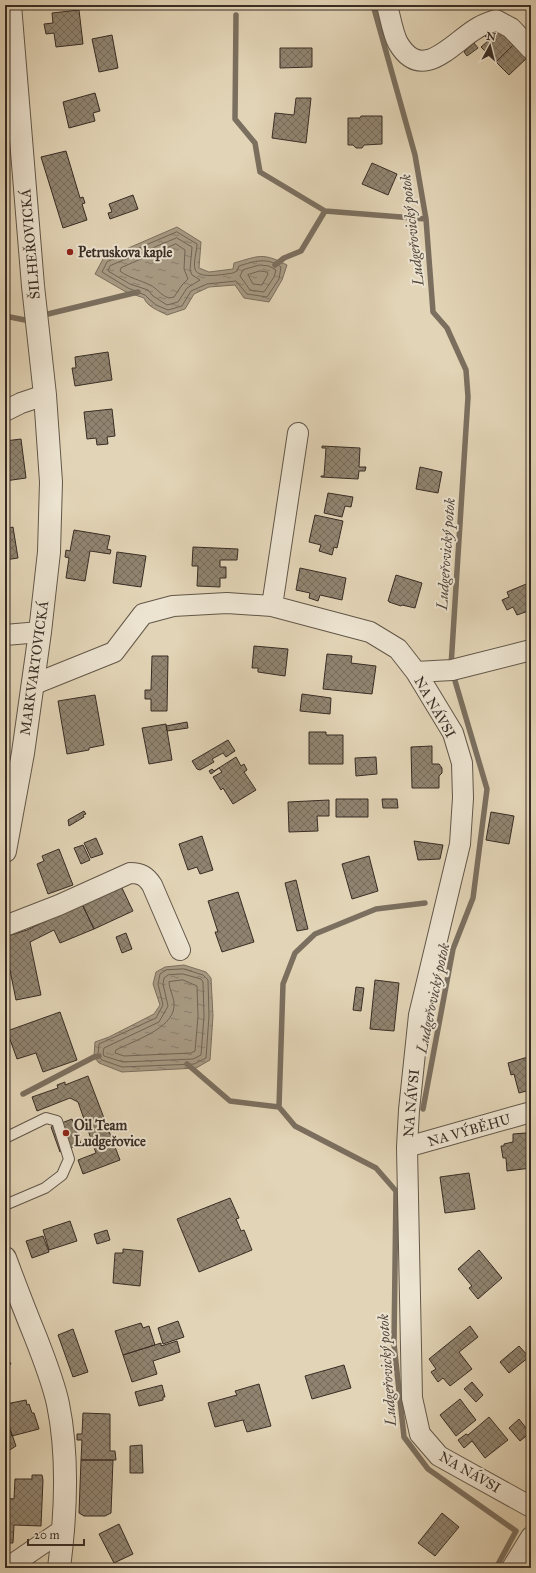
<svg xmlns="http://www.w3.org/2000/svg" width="536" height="1573" viewBox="0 0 536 1573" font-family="'IM FELL Great Primer',serif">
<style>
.water{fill:url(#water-ripples);stroke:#7b6f5f}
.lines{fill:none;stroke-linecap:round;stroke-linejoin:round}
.shore{stroke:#706455;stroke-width:1}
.stream{stroke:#7b6f5f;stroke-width:5.5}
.building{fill:url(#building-cross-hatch);stroke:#382d25}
.service-casing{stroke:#625749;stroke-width:12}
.minor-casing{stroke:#625749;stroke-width:22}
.tertiary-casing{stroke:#625749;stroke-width:24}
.service{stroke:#ece3d0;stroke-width:10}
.minor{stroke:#ece3d0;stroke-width:20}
.tertiary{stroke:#ece3d0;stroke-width:22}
.poi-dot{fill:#8f2418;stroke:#ece3d0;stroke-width:1.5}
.labels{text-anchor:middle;stroke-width:4;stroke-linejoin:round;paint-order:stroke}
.street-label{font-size:14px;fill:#382d25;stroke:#ece3d0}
.poi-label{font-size:14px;font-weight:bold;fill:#382d25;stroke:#ece3d0;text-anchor:start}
.water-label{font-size:15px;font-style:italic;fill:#54483d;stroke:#ece3d0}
</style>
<defs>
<pattern id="water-ripples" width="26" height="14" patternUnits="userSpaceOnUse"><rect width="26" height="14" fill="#a89b85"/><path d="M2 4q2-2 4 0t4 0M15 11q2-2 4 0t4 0" fill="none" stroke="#8a7f6d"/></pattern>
<pattern id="building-cross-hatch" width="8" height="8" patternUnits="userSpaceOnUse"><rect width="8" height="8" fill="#908470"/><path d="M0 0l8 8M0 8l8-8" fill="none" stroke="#776c5c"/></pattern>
</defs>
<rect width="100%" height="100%" fill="#e2d4b6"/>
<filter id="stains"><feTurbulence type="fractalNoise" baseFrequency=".005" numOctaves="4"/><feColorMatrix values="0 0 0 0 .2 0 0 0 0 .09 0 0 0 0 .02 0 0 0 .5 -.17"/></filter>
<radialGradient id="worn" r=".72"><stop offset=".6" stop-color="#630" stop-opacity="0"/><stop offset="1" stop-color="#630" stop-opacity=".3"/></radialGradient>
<path class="water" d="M177,227L201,242L199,268L209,272L233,269L234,263C259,256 262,252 287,265L282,280L269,302L244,298L235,285L209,287L194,294L185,309L167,315C160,311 147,307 144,298L126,292L95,274L103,259Z
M184,965L206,972L211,978L213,1016L210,1060L196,1068L122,1072L99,1063L94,1057L95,1042L109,1037L154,1014L160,1005L153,984L156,972L165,967Z"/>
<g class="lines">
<path class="shore" d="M177,232L197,244C197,251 193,262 195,269C198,280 225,274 233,273L237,271L239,266C255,261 267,257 281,267L279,279L267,297L247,294L236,281L207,284L191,291L182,306L168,310L156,305L149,299L145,295L128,288L102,272L107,262Z
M177,238L192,247L190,270L192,275L200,280L187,288L178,302L167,305L153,296L148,290L130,284L108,271L110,266Z
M176,244L185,250L184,269L188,279L182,285L174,297L169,298C160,295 157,288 150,285C140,280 129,278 120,271L121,268Z
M260,265L269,266L276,270L274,277L264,292L250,290L240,276L243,270Z
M260,271L267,272L268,274L262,285L253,284L248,275Z
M184,969L203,975L208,980L209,1016L206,1058L194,1064L122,1067L102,1060L98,1055L99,1044L156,1018L163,1005L158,984L160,974L166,970Z
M183,974L201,979L203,982L204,1016L201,1055L193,1059L123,1062L104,1056L103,1053L104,1048L159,1022L168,1006L163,984L164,978L168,975Z
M183,980L197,986L198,1016L195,1051L191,1053L124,1056L115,1053L116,1050C133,1041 172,1029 174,1007C175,998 169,990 169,982Z"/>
<path class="stream" d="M373,5L415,155L426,219L433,312L447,328L466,370L468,397L451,666
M236,15L235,119L255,143L260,172L325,211
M275,265L284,258L301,251L325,211L426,219
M48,314L138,292
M5,316L25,320
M187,1064L230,1101L279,1107L295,1126L376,1168L396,1191L394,1344L404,1437L428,1469L516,1531L496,1568
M23,1094L94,1057L99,1056
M279,1107L283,984L295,953L315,934L376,909L425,903
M423,1109L453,949L473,898L487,789L453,674"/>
</g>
<path class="building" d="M79,10L83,44L56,47L54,33L46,34L44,24L53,23L52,13Z
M495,26L516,42L496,62L481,47L489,40L484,35Z
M112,35L118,68L99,72L92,39Z
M516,42L530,55L509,75L496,62Z
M474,43L478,48L467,56L464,52Z
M280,48H312V67L280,68Z
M95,93L100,111L93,113L95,121L69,128L63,102Z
M296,98H311L306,143L272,138L275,113L294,115Z
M361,116H382V144L364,145L362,148H356L353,145H348V118H360Z
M66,151L80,198L83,197L85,203L82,204L87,220L63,228L41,157Z
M372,163L397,174L388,195L362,184Z
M133,195L138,209L110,219L108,213L112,212L109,204Z
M72,248L74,254L68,255L66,250Z
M108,352L112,380L75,386L72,368H76L75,357Z
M112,409L115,436L107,437L108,444L97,445L96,438L87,439L84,412Z
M21,439L26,478L5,481V441Z
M322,446L360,448L359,467H366L365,471H359L358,479L321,477V476H324L326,448H322Z
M420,467L442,472L438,493L416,489Z
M328,493L353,497L351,507L345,506L342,517L324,513Z
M315,515L343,521L337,548L334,547L332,555L319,551L321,545L309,542Z
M13,527L18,558L5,560V529Z
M74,530L110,536L107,549L111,550L110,554L90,551L85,581L66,578L69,558L65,557L66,550L70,551Z
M193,547L238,549L237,560H220V567H226V578H220V587L197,586L198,566H192Z
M117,552L146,556L141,587L113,583Z
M300,568L346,578L342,600L320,595L318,601L309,598L310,593L296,590Z
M396,575L422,583L415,608L402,605L401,606L389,602V601H388Z
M531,582V610L517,615L513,607L507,610L502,600L509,597L507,592Z
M254,646L288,649L285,676L258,672V668H252Z
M327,654L352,656L351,663L376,666L372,694L323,689Z
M152,656H168L167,711H151V699H145V690H151Z
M302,694L331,698L330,714L300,711Z
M95,695L104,745L89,748V750L67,754L58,701Z
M187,722L188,728L167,731L166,726Z
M166,724L172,760L149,764L142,728Z
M309,732H326V735H343V764H309Z
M228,740L235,751L226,757L223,753L212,759L214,762L200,770L197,769L192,761Z
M432,746V764H439L442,768V773L439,776V788H412L411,747Z
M236,757L241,766L244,764L247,770L244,772L256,790L233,804L223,788L221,790L213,777L222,772L219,768L211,774L209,771L212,769L214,771Z
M376,757L377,774L356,776L355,758Z
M336,799H368V817H336Z
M382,799H397L398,808H383Z
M329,800V816H317L318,831L289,832L288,802Z
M84,811L86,814L83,815L84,817L69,826L68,820Z
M491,812L514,816L509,844L486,840Z
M202,836L213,870L200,874L197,867L188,870L179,844Z
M96,838L103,854L91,858L84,843Z
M414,841L443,845L440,859L418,860Z
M83,845L90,860L81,864L74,848Z
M59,849L73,885L48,894L37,864L44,861L42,856Z
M369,856L378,891L352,899L342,864Z
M296,880L308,929L297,931L285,883Z
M121,886L133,911L94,929L82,904Z
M238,892L254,942L222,952L215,932H218L208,901Z
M82,904L94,929L60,943L54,930L30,942L41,995L16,1000L5,946V937L27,930Z
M126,933L132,949L122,953L116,937Z
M375,980L399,983L394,1031L370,1029Z
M356,987L364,988L361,1011L353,1010Z
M60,1012L77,1060L43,1072L36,1053L17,1059L7,1031Z
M531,1056V1092L530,1090L519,1093L514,1074L511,1075L508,1063Z
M88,1076L120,1160L83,1174L78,1160L96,1153L78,1102L70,1098L37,1111L32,1097L58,1088L57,1085L65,1082V1085Z
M72,1119L81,1144L60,1152L51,1127Z
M526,1133L527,1141L531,1140V1168L507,1171L506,1158H503L501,1146H504V1144L513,1142V1134Z
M469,1173L475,1209L445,1213L440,1177Z
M230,1198L239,1218L236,1219L241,1231L244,1230L252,1250L199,1272L177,1219Z
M70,1221L77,1241L49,1250L43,1230Z
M107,1230L110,1240L97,1244L94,1234Z
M43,1236L49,1252L32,1258L26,1241Z
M123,1249L143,1251L140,1286L113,1283L115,1253H123Z
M479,1250L502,1278L478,1299L469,1288L472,1286L458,1269Z
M178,1321L184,1337L163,1344L158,1328Z
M141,1323L143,1328L149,1326L155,1345L123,1355L115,1331Z
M470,1326L478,1337L459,1352L472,1369L450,1386L443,1378L438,1382L431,1372L436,1369L429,1359Z
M73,1329L88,1372L73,1377L58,1335Z
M177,1341L180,1352L153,1361L157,1374L132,1382L123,1355L161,1343V1346Z
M519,1346L529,1357L509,1373L500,1362Z
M5,1354L11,1364L5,1367Z
M344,1365L351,1388L312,1399L305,1376Z
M472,1382L483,1395L476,1402L464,1389Z
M259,1384L271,1426L247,1432L243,1420L215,1427L208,1403L237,1395L235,1391Z
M162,1385L165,1397H163V1400L139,1406L135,1392Z
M460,1399L476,1420L456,1436L440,1415Z
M26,1400L27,1405L29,1404L32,1413H34L39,1429L12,1436L5,1415V1412L8,1411L6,1404Z
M83,1413L110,1414V1451H115L116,1460H81L82,1440H77V1434H82Z
M489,1417L508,1440L485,1458L472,1441L464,1448L458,1440L466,1434L468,1435Z
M519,1419L530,1433L520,1441L509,1428Z
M7,1420L16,1446L5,1453V1421Z
M142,1445L143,1473H130V1446Z
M81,1460H113L111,1513L105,1516H84L79,1513Z
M32,1475H42L43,1480L41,1526L14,1525L13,1543H5V1498L14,1499L15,1479H32Z
M442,1513L459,1527L435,1556L418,1543Z
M119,1524L133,1554L114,1563L99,1534Z"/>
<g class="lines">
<defs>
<path id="service" d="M5,1138L46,1118L57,1121L69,1159L62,1175L45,1188L5,1205"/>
<path id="minor" d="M387,5C390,16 393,34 398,43C423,85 453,41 479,27C484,24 490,22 496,20L511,28L531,49
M5,411L21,403L45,395
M272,606L298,433
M5,635L40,632
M416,672L452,670L531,650
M32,685L114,652L143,614L173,606L227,603L272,606L370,632L398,649L416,672L453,733L462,763L463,798L460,844L419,1015L409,1110L407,1147L412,1398L420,1434L439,1456L531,1507
M5,926L59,905L130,873C141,873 146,876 152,885L180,950
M407,1147L531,1112
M7,1568L64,1529
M512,1568L531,1537"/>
<path id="tertiary" d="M5,851L23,753L40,632L49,552L51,482L45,395L33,286L10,5
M5,1258C15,1285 25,1311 36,1338C44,1359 53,1381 58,1404C69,1458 66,1514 59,1568"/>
</defs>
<use href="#service" class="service-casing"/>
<use href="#minor" class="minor-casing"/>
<use href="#tertiary" class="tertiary-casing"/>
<use href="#service" class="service"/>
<use href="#minor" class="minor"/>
<use href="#tertiary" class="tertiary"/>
</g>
<g class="poi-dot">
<circle cx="70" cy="252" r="4"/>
<circle cx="66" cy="1133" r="4"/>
</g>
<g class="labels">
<g class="street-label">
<text transform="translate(30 244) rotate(-95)" y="5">ŠILHEŘOVICKÁ</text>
<text transform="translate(34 668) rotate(-82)" y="5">MARKVARTOVICKÁ</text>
<text transform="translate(435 707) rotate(60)" y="5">NA NÁVSI</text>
<text transform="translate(411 1103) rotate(-85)" y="5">NA NÁVSI</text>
<text transform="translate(469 1130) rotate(-16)" y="5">NA VÝBĚHU</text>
<text transform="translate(470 1472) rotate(30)" y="5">NA NÁVSI</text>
</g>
<g class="poi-label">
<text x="78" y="257">Petruskova kaple</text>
<text x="74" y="1130">Oil Team<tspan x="74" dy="16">Ludgeřovice</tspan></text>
</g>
<g class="water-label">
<text transform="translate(412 230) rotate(-97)" y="5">Ludgeřovický potok</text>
<text transform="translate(446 554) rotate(-86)" y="5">Ludgeřovický potok</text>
<text transform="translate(433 998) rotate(-78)" y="5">Ludgeřovický potok</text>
<text transform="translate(387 1370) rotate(-94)" y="5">Ludgeřovický potok</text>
</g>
</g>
<rect width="536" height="1573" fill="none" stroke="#e2d4b6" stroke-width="20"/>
<rect x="6" y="6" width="524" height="1561" fill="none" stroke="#382d25" stroke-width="2"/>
<rect x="10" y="10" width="516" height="1553" fill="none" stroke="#382d25"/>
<g transform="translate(490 46) rotate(7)" stroke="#ece3d0" stroke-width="3" paint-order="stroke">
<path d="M0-3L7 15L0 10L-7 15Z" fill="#382d25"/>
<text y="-6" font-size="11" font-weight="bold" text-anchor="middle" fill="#382d25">N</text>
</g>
<path d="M28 1539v6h56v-6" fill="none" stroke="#382d25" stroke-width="2"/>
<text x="34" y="1539" font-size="12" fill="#382d25" stroke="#ece3d0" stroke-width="3" paint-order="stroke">20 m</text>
<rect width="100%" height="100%" filter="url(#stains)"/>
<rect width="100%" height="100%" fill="url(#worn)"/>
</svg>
